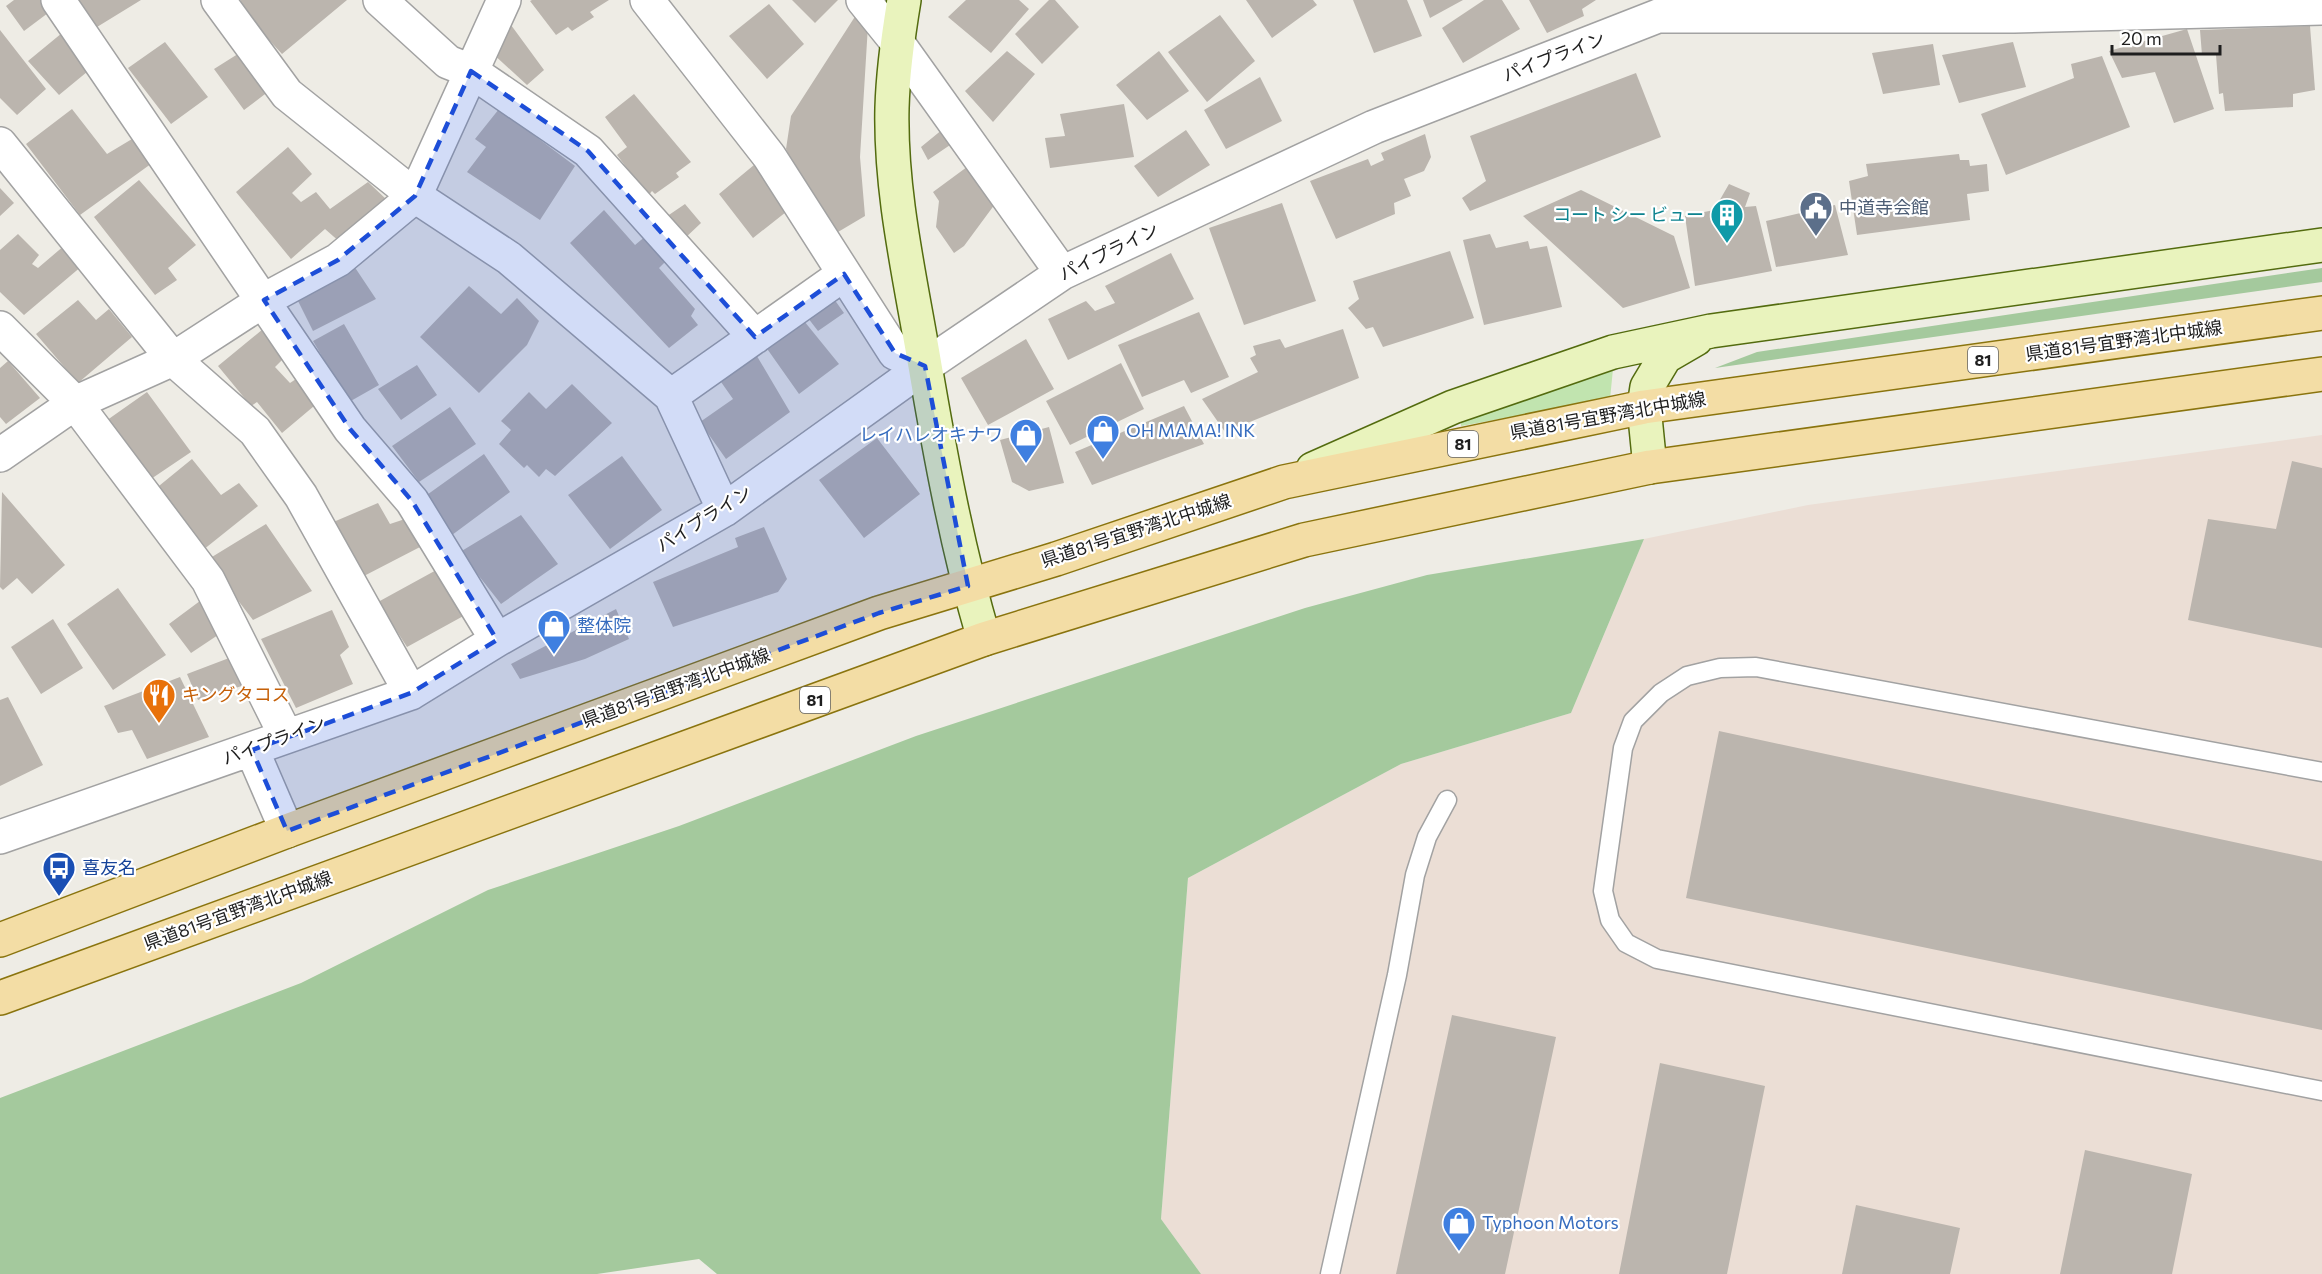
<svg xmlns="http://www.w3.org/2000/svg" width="2322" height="1274" viewBox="0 0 2322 1274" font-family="Commissioner,'Noto Sans JP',sans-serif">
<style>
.military{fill:#ebded5}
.grass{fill:#c1e4af}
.forest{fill:#a4c99d}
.building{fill:#bbb5ae}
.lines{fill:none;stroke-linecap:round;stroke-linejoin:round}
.lane-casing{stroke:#a2a2a2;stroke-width:21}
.street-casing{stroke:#a2a2a2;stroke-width:36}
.secondary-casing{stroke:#536b0f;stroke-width:36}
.primary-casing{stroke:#8a740e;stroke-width:36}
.lane{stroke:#fff;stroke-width:18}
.street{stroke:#fff;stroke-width:33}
.secondary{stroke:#e9f3bd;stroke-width:33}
.primary{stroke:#f3dda5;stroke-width:33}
.marked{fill:#1d4ed8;fill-opacity:0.2;stroke:#1d4ed8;stroke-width:4.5;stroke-dasharray:12 8;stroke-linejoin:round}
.labels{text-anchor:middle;stroke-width:4.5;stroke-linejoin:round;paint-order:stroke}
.shield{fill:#fff;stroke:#626262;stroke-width:1.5}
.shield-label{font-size:16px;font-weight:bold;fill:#1e1e1e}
.street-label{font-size:18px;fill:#1e1e1e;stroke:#fff}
.service-label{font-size:18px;fill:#4e5e75;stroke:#fff;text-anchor:start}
.culture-label{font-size:18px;fill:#0d838f;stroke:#fff;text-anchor:end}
.shop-label{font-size:18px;fill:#366cbe;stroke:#fff;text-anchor:start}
.food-label{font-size:18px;fill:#c56008;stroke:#fff;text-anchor:start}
.transit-label{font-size:18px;fill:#164399;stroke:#fff;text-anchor:start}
</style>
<rect width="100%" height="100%" fill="#eeece5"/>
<path class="military" d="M2322,435V1274H1201L1161,1219L1188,878L1401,764L1571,713L1644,539L1808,505Z"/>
<path class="grass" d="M1613,369L1610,399L1461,426V420Z"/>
<path class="forest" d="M2322,268V282L1715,368L1757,352Z
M1644,539L1571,713L1401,764L1188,878L1161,1219L1201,1274H717L699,1259L597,1274H0V1098L301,983L488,890L679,826L916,736L1305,608L1427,575Z"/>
<path class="building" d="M14,0H44L52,10L24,31L6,6Z
M75,0H141L97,27Z
M241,0H347L282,54L237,5Z
M532,0H609L590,12L594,17L572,31L568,27L556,35L530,1Z
M792,0H838L815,23Z
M966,0H1019L1029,9L991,53L948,17Z
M1049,0H1055L1079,27L1042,64L1015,34Z
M1246,0H1313L1317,5L1272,38Z
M1353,0H1407L1422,36L1374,53Z
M1423,0H1463L1430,18Z
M1484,0H1502L1520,29L1463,63L1442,28Z
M1529,0H1596L1582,9L1584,16L1547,33Z
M769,4L804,44L767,79L729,36Z
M856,15L868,25L860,157L865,216L838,232L795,168L786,149L791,116Z
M1220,15L1255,61L1207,102L1168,52Z
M511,25L544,70L527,85L491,52Z
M2310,26L2315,90L2293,94V107L2225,111L2223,93L2219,94L2216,55H2202L2200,30Z
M2187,29L2214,109L2174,123L2155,72L2122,78L2109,51Z
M0,30L46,89L17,115L0,98Z
M62,33L93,67L59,95L28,61Z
M165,42L208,97L171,124L128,68Z
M2013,42L2026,87L1959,103L1942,55Z
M1933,44L1940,85L1883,94L1872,53Z
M1007,51L1035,74L993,122L965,91Z
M1159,51L1189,91L1147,120L1116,85Z
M241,52L269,91L244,110L214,69Z
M2102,56L2130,127L2006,175L1981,114L2074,78L2071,64Z
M1636,73L1661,137L1470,211L1462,198L1486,181L1470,136Z
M1260,77L1282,121L1226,149L1204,110Z
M634,94L691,162L676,173L679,177L655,194L652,191L648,196L617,155L627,147L605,117Z
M1124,104L1134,157L1050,168L1045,138L1065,136L1060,114Z
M72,109L107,154L137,136L155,161L80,215L26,144Z
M499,109L575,166L540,220L467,172L486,147L475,139Z
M943,129L953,143L928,160L921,147Z
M1186,130L1210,165L1158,197L1134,166Z
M1425,134L1431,157L1424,171L1404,179L1411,196L1394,203L1395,214L1336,239L1310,181L1368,159L1371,166L1384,160L1381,153Z
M288,147L312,174L292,193L301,202L316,192L330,209L368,182L387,200L341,243L325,229L291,259L236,192Z
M1959,154L1960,160H1969L1970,166L1987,164L1989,191L1967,194L1970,220L1857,235L1849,181L1868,176L1866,164Z
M971,164L995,204L964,246L954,253L936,227L939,201L933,192Z
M754,165L786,212L753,238L719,194Z
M139,180L196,245L168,268L177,280L155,295L94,217Z
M1729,184L1750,193L1745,207L1756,206L1772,271L1695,286L1685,216L1714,210Z
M0,188L14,203L0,216Z
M1581,190L1674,236L1690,288L1623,308L1523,216Z
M1282,203L1316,301L1244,325L1209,228Z
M685,204L701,223L683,240L663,219Z
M1835,205L1848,255L1776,267L1766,221Z
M604,210L635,245L647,235L668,259L659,268L695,309L691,316L698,325L669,348L570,243Z
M18,234L39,255L32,264L38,268L72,239L89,260L24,315L0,292V250Z
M1490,234L1496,248L1528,241L1530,249L1547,246L1562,307L1484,325L1463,240Z
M1450,251L1474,318L1383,347L1373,327L1366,329L1348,308L1359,299L1353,281Z
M1171,253L1194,299L1068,360L1048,319L1086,301L1095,311L1115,303L1105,286Z
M354,266L376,299L313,331L297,299Z
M469,286L501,314L517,298L539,321L527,345L479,393L420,337Z
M829,292L844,313L818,331L801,309Z
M78,300L96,320L109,309L132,337L78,383L36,334Z
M1199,312L1229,377L1191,393L1184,380L1142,397L1118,345Z
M800,316L839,364L799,394L763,343Z
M344,324L379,385L349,402L313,341Z
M263,329L286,356L275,367L290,383L302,375L320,401L282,433L257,402L251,406L218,366Z
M1343,329L1359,378L1225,432L1202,399L1258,372L1250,358L1256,355L1253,346L1280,339L1285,348Z
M1026,339L1054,389L988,425L961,378Z
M751,346L790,412L726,459L700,422L733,399L714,372Z
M8,361L40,398L6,424L0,417V368Z
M1121,363L1144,409L1070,445L1046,401Z
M417,365L437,395L401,420L378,389Z
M572,384L612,423L555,476L546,469L539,477L527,465L524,468L499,444L511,430L501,421L529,392L546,409Z
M147,392L191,452L148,481L103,423Z
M1184,406L1204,444L1092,485L1075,452Z
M450,407L476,444L419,482L392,446Z
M1049,427L1064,483L1029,491L1012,482L1000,440Z
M877,438L920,494L864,538L819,480Z
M484,454L510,492L452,535L424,497Z
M622,456L662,510L610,549L568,495Z
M192,459L221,495L239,483L258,506L203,550L154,490Z
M2292,461L2322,468V648L2188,620L2208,519L2276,529Z
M2,492L65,565L32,594L17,578L3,590L0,587Z
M378,503L390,524L408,518L420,547L362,577L331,523Z
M521,515L558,564L501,604L460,552Z
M266,524L312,591L253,620L207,560Z
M764,527L787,579L778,592L673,627L653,582L738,547L735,538Z
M440,568L467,614L407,647L378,602Z
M118,588L166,655L113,690L67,624Z
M204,598L224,631L191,653L169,624Z
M616,609L629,639L585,659L520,679L511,664Z
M332,610L349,647L340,655L353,684L296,708L261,639Z
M53,619L83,668L41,694L11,647Z
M237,655L248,684L198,700L187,674Z
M180,677L209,737L147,759L132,730L118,733L104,706Z
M8,697L43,765L0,786V700Z
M1719,731L2322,861V1030L1686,898Z
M1452,1015L1556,1037L1505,1274H1396Z
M1660,1063L1765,1086L1727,1274H1619Z
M2085,1150L2192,1174L2172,1274H2060Z
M1856,1205L1960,1228L1950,1274H1842Z"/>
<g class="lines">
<defs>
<path id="lane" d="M2322,772L1756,667L1720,668L1687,676L1661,693L1633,721L1623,748L1603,891L1610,920L1626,943L1657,959L2322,1091
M1330,1274L1397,975L1415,875L1427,837L1447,800"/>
<path id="street" d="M58,0L350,429L412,501L497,640
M218,0L287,94L415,196L509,258L671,396L724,510
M380,0L448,62L471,71L588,151L755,337
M647,0L769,156L895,353L925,366
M863,0L897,42L1062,273
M0,144L173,359L255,431L301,496L411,693
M0,328L75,403L208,580L286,736
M671,396L844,274
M0,455L75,403L173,359L264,300L338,260L415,196L504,0
M252,750L287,831
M0,837L411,693L497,640L724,510L925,366L1062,273L1374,127L1658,16H2014L2322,8"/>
<path id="secondary" d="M904,0C898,36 893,72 892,108C890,192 910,277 924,360C940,454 957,547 984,639
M1650,467L1644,407L1647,387L1665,357L1696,339
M1313,469L1453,407L1613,352L1711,331L2322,245"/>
<path id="primary" d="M0,940L287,831L879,613L1056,559L1284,482L1644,407L2322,313
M0,998L984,639L1304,540L1650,467L2322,374"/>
</defs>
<use href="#lane" class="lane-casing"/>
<use href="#street" class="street-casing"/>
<use href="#secondary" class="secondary-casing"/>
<use href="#primary" class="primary-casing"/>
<use href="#lane" class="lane"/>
<use href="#street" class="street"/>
<use href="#secondary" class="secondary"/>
<use href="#primary" class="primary"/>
</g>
<path class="marked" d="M471,71L588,151L755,337L844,274L895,353L925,366L968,586L879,613L287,831L252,750L411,693L497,640L412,501L350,429L264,300L338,260L415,196Z"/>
<defs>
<symbol id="civic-pin" viewBox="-11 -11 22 30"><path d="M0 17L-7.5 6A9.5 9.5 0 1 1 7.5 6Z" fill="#5c6f8a" stroke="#fff"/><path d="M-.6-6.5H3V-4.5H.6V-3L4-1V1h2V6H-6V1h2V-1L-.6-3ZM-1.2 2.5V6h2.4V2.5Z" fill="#fff"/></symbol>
<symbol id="building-pin" viewBox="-11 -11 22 30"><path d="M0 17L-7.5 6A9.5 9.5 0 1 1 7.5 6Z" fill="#0f9aa8" stroke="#fff"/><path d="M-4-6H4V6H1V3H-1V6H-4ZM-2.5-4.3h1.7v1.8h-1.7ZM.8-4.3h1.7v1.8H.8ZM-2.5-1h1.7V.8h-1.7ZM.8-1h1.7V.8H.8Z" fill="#fff"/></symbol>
<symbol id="shop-pin" viewBox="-11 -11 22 30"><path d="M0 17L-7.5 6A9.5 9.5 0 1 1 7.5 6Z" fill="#3f7fe0" stroke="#fff"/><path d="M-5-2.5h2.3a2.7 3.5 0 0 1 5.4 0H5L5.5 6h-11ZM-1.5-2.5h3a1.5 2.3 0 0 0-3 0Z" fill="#fff"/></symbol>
<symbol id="restaurant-pin" viewBox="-11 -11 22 30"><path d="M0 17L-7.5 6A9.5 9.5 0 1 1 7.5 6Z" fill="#e8710a" stroke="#fff"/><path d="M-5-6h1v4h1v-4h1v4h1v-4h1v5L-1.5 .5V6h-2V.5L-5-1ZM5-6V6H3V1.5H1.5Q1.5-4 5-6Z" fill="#fff"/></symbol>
<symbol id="bus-pin" viewBox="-11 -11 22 30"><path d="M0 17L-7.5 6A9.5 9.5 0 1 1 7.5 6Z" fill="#1a4fb4" stroke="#fff"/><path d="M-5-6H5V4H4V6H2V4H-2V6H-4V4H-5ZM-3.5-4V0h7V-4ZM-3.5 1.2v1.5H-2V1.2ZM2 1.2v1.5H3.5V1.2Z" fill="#fff"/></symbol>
</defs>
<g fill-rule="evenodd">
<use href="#civic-pin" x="1797" y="189" width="38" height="52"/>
<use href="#building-pin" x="1708" y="196" width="38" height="52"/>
<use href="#shop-pin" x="1084" y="412" width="38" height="52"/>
<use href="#shop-pin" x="1007" y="416" width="38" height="52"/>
<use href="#shop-pin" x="535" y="607" width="38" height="52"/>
<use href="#restaurant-pin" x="140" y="676" width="38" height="52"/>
<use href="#bus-pin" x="40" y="849" width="38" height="52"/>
<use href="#shop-pin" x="1440" y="1204" width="38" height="52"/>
</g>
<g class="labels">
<g class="shield">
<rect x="1968" y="347" width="30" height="26" rx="4.5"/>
<rect x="1448" y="431" width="30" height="26" rx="4.5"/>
<rect x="800" y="687" width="30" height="26" rx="4.5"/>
</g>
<g class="shield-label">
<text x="1983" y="366">81</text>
<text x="1463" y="450">81</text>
<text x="815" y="706">81</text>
</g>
<g class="street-label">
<text transform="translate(1554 57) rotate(-21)" y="6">パイプライン</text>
<text transform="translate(1109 252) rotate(-26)" y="6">パイプライン</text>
<text transform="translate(2124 341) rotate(-8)" y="6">県道81号宜野湾北中城線</text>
<text transform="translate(1608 416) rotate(-10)" y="6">県道81号宜野湾北中城線</text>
<text transform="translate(704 519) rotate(-32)" y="6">パイプライン</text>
<text transform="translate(1136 531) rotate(-18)" y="6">県道81号宜野湾北中城線</text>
<text transform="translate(676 688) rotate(-20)" y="6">県道81号宜野湾北中城線</text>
<text transform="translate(274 741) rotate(-20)" y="6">パイプライン</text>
<text transform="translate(238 911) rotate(-20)" y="6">県道81号宜野湾北中城線</text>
</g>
<g class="service-label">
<text x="1839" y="214">中道寺会館</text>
</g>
<g class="culture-label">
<text x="1704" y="221">コート シー ビュー</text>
</g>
<g class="shop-label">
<text x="1126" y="437">OH MAMA! INK</text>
<text x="1003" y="441" text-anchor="end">レイハレオキナワ</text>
<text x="577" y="632">整体院</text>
<text x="1482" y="1229">Typhoon Motors</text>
</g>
<g class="food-label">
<text x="182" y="701">キングタコス</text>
</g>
<g class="transit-label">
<text x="82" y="874">喜友名</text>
</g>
</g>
<path d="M2112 45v9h108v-9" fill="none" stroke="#1e1e1e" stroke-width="3"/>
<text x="2121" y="45" font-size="18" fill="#1e1e1e" stroke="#ffffff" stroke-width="4.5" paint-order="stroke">20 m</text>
</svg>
